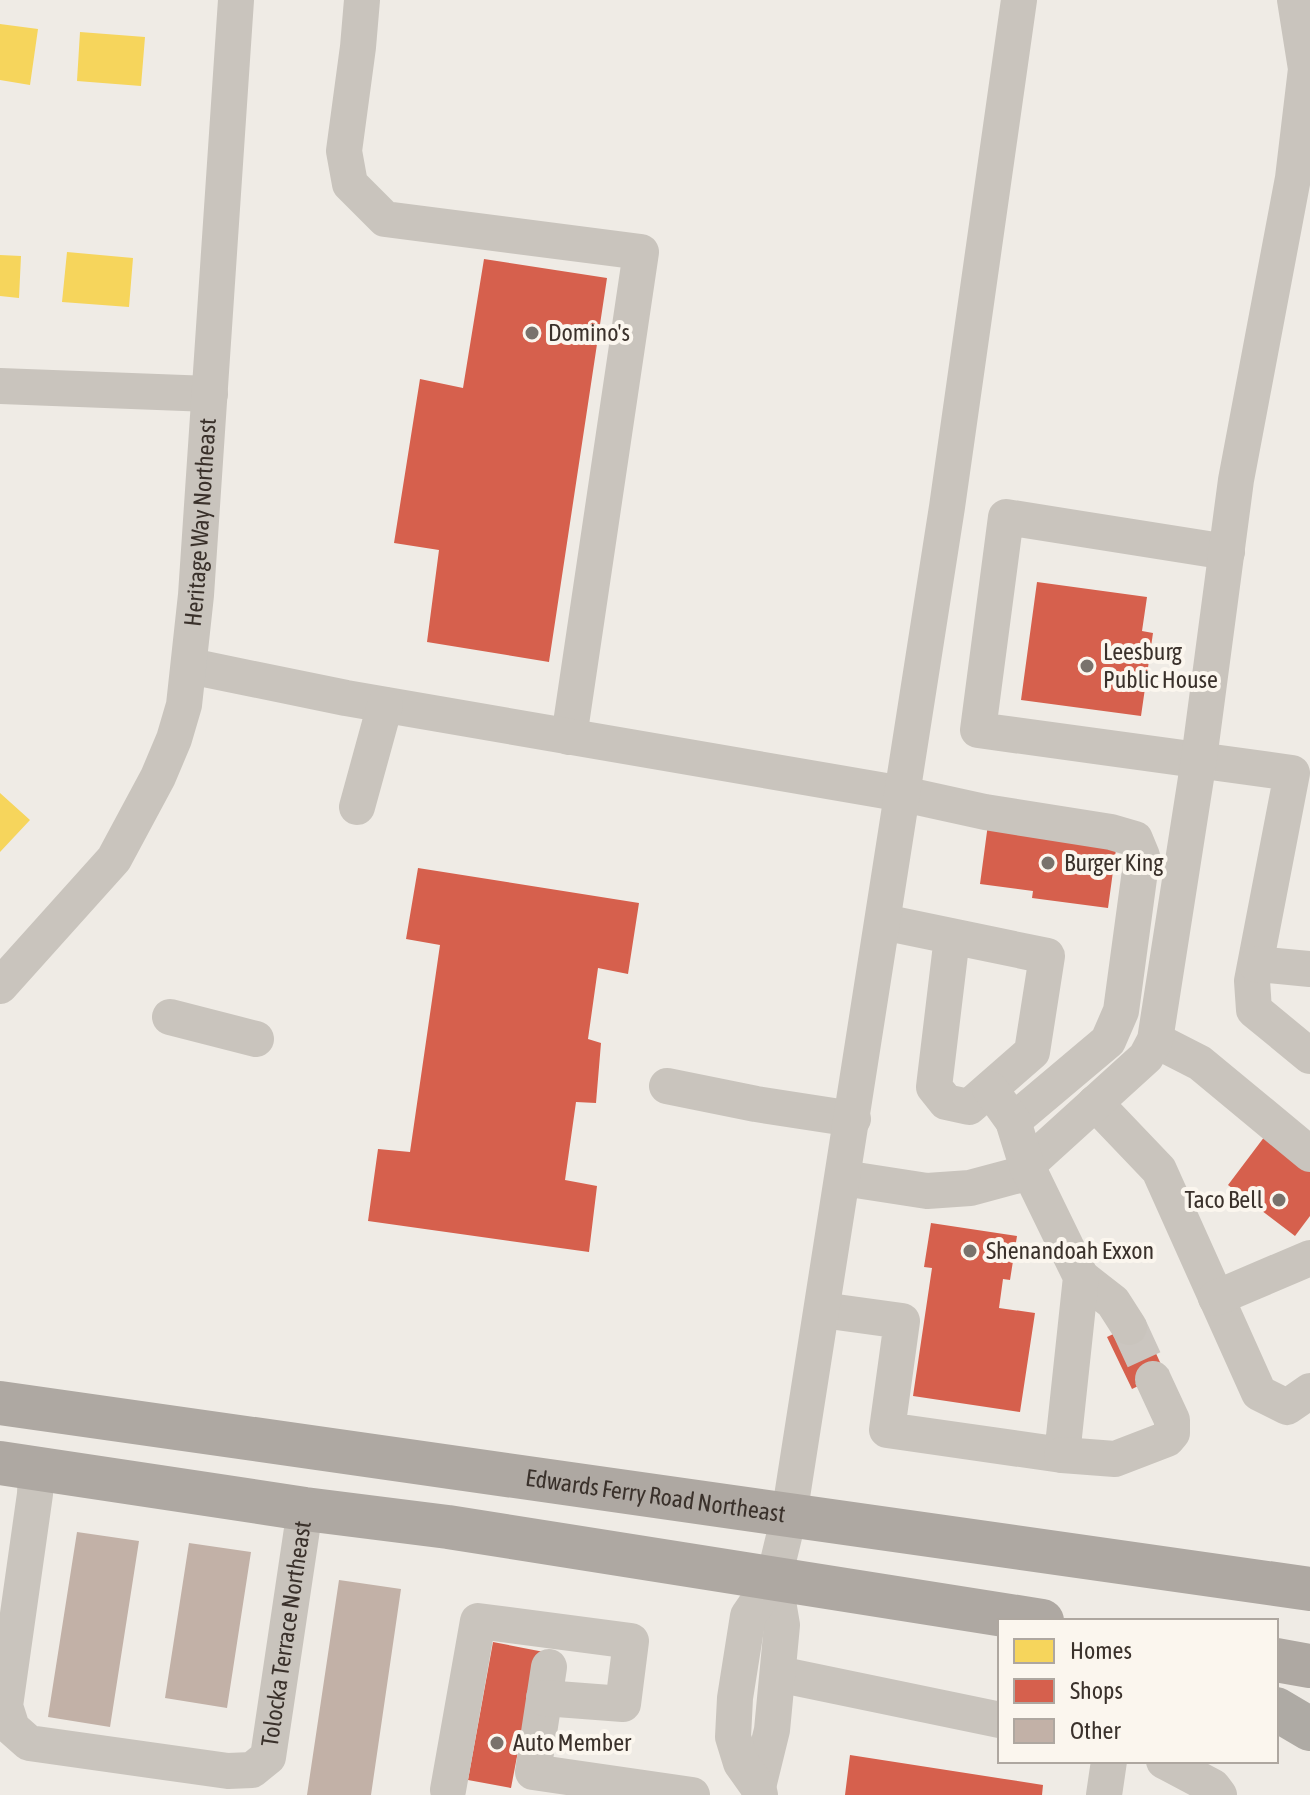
<svg xmlns="http://www.w3.org/2000/svg" width="1310" height="1795" viewBox="0 0 1310 1795" font-family="'Asap Condensed',sans-serif">
<style>
.homes{fill:#f6d55c}
.shops{fill:#d6604d}
.building{fill:#c2b1a7}
.lines{fill:none;stroke-linecap:round;stroke-linejoin:round}
.minor-tunnel{stroke:#cbc6c0;stroke-width:36;stroke-dasharray:36 18;stroke-linecap:butt}
.minor{stroke:#c9c4bd;stroke-width:36}
.major{stroke:#aea8a2;stroke-width:44}
.highway{stroke:#aeaaa4;stroke-width:44}
.poi-dot{fill:#79726c;stroke:#fbf6ee;stroke-width:3}
.labels{text-anchor:middle;stroke-width:8;stroke-linejoin:round;paint-order:stroke}
.poi-label{font-size:24px;fill:#3a312b;stroke:#fbf6ee;text-anchor:start}
.street-label{font-size:24px;fill:#3a312b;stroke:#fbf6ee}
</style>
<rect width="100%" height="100%" fill="#efebe5"/>
<path class="homes" d="M0,24L38,29L30,85L0,80Z
M80,32L145,37L141,86L77,81Z
M67,252L133,258L129,307L62,302Z
M0,255L21,256L19,298L0,296Z
M0,793L30,820L0,852Z"/>
<path class="shops" d="M484,259L607,278L549,662L427,642L439,550L394,543L420,379L463,388Z
M1037,582L1147,597L1142,631L1153,633L1141,716L1021,700Z
M988,824L1117,842L1108,908L1032,898L1033,891L980,884Z
M418,868L639,903L628,974L598,968L588,1039L601,1043L596,1103L576,1102L565,1180L597,1186L589,1252L368,1221L378,1149L410,1152L440,945L406,939Z
M1265,1136L1310,1170V1216L1295,1236L1228,1185Z
M931,1223L1017,1236L1010,1280L1003,1279L999,1308L1035,1313L1020,1412L913,1396L932,1268L924,1267Z
M1141,1321L1165,1373L1132,1389L1107,1337Z
M493,1642L544,1652L527,1704L511,1788L468,1780Z
M850,1755L1043,1785L1042,1795H845Z"/>
<path class="building" d="M77,1532L139,1541L110,1727L48,1717Z
M189,1543L251,1552L227,1708L165,1698Z
M339,1580L401,1589L371,1795H307Z"/>
<g class="lines">
<path class="minor-tunnel" d="M1129,1327L1153,1379"/>
<g class="minor">
<path d="M362,0L358,47L344,151L350,184L385,219L641,252L569,737"/>
<path d="M0,386L210,394"/>
<path d="M1227,552L1006,517L978,730L1292,773L1252,981L1254,1010L1310,1056"/>
<path d="M190,666L346,698L903,794L985,812L1111,832L1135,839L1142,856L1121,1011L1108,1041L1013,1121"/>
<path d="M357,807L385,705"/>
<path d="M883,922L1047,956L1032,1052L969,1107L946,1102L934,1087L952,937"/>
<path d="M1256,964L1310,969"/>
<path id="s1" d="M0,986L114,859L158,777L174,739L184,705L196,595L236,0"/>
<path d="M170,1017L256,1039"/>
<path d="M1155,1040L1200,1063L1310,1154"/>
<path d="M667,1086L756,1104L853,1119"/>
<path d="M1095,1103L1159,1170L1259,1393L1287,1407L1310,1391"/>
<path d="M843,1178L927,1191L970,1188L1015,1176L1146,1057L1155,1040L1199,759L1236,480L1293,178L1306,69L1295,0"/>
<path d="M1081,1277L1113,1302L1129,1327"/>
<path d="M1216,1298L1310,1258"/>
<path d="M822,1310L902,1321L887,1430L1062,1455L1081,1277L1027,1166L1013,1121L990,1089"/>
<path d="M1062,1455L1115,1459L1167,1439L1172,1433V1420L1153,1379"/>
<path id="s2" d="M36,1468L35,1494L5,1706L12,1728L29,1743L228,1771L252,1770L268,1757L305,1509"/>
<path d="M549,1667L533,1772L692,1795"/>
<path d="M778,1674L1000,1720"/>
<path d="M1164,1761L1213,1787L1219,1795"/>
<path d="M758,1787L772,1730L782,1625L774,1578"/>
<path d="M448,1790L478,1621L631,1641L623,1704L544,1698"/>
<path d="M760,1795L758,1787L741,1763L733,1737L735,1698L748,1616L774,1578L789,1516L947,507L1019,0"/>
<path d="M1104,1795L1109,1761"/>
</g>
<g class="major">
<path id="s3" d="M0,1403L1310,1589"/>
<path d="M0,1463L305,1509L448,1527L1042,1621"/>
<path d="M1276,1660L1310,1666"/>
</g>
<path class="highway" d="M1276,1709L1310,1729"/>
</g>
<g class="poi-dot">
<circle cx="532" cy="333" r="8"/>
<circle cx="1087" cy="666" r="8"/>
<circle cx="1048" cy="863" r="8"/>
<circle cx="1279" cy="1200" r="8"/>
<circle cx="970" cy="1251" r="8"/>
<circle cx="497" cy="1743" r="8"/>
</g>
<g class="labels">
<g class="poi-label">
<text x="548" y="341">Domino's</text>
<text x="1103" y="660">Leesburg<tspan x="1103" dy="28">Public House</tspan></text>
<text x="1064" y="871">Burger King</text>
<text x="1263" y="1208" text-anchor="end">Taco Bell</text>
<text x="986" y="1259">Shenandoah Exxon</text>
<text x="513" y="1751">Auto Member</text>
</g>
<g class="street-label">
<text dy="8" stroke="none"><textPath href="#s1" startOffset="524">Heritage Way Northeast</textPath></text>
<text dy="8" stroke="none"><textPath href="#s3" startOffset="662">Edwards Ferry Road Northeast</textPath></text>
<text dy="8" stroke="none"><textPath href="#s2" startOffset="656">Tolocka Terrace Northeast</textPath></text>
</g>
</g>
<rect x="998" y="1619" width="280" height="144" fill="#fbf6ee" stroke="#aea7a0" stroke-width="2"/>
<rect x="1014" y="1639" width="40" height="24" fill="#f6d55c" stroke="#aea7a0" stroke-width="2"/>
<text x="1070" y="1659" font-size="24" fill="#3a312b">Homes</text>
<rect x="1014" y="1679" width="40" height="24" fill="#d6604d" stroke="#aea7a0" stroke-width="2"/>
<text x="1070" y="1699" font-size="24" fill="#3a312b">Shops</text>
<rect x="1014" y="1719" width="40" height="24" fill="#c2b1a7" stroke="#aea7a0" stroke-width="2"/>
<text x="1070" y="1739" font-size="24" fill="#3a312b">Other</text>
</svg>
